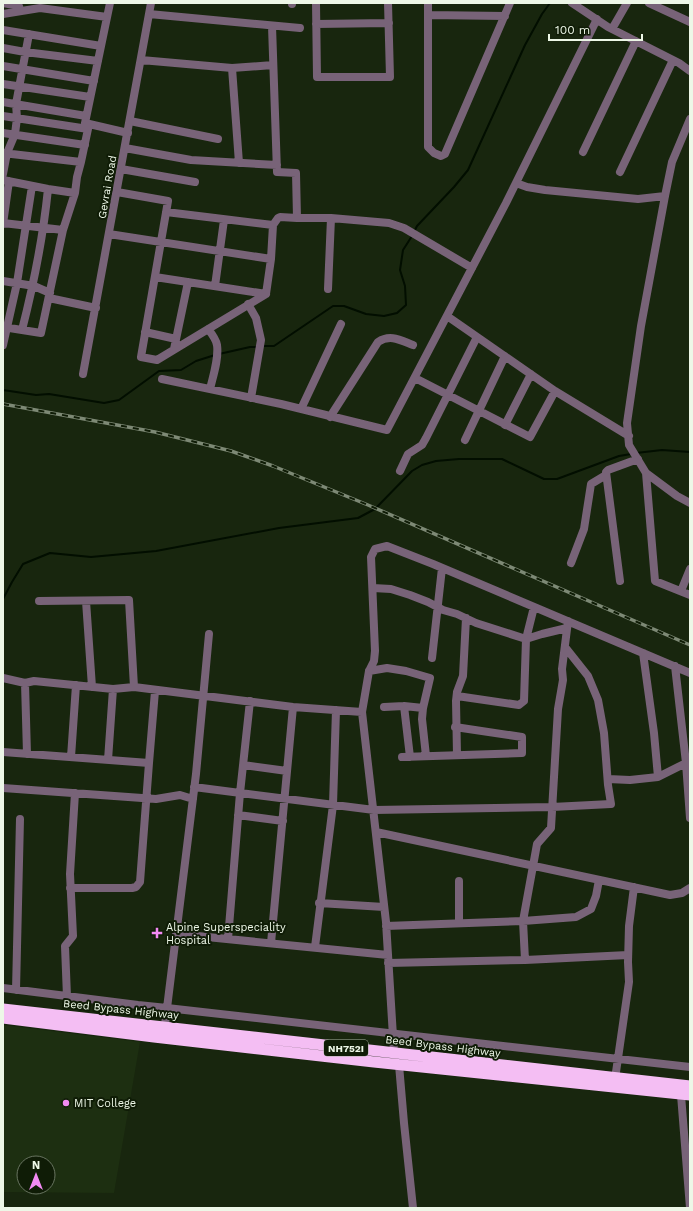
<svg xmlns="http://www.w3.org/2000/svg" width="693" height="1211" viewBox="0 0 693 1211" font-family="'Work Sans',sans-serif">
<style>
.built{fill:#1d2f11;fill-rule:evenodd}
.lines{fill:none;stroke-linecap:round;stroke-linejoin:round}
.stream{stroke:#020e00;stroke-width:2}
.minor{stroke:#786378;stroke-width:8}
.highway{stroke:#f4bef3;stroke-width:11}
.rail-casing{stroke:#7d8975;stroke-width:3.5}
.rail{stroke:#0f1c06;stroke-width:2;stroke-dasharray:6;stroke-linecap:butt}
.poi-dot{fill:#f28af3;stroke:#0f1c06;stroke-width:1.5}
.labels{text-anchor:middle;stroke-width:4;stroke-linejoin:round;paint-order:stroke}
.shield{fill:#0f1c06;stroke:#aab5a4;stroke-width:1}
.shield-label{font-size:10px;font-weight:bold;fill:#edf7e7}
.street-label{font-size:11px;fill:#edf7e7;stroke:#0f1c06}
.poi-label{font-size:11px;fill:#edf7e7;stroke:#0f1c06;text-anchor:start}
</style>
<rect width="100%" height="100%" fill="#18260e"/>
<path class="built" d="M3,1025L140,1042L114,1193L3,1192ZM24,1163H48V1187H24Z"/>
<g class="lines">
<path class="stream" d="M414,232L417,226L454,187L468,170L525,45L542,14L550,3
M262,346H274L333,306H344L366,314L384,316L397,313L406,305L405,286L400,270L403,250L412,236
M219,354L250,347H258
M3,390L36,395L49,394L104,403L119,400L159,371L181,370L196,361L215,355
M636,453L662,450L690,452
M3,599L12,582L23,564L50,553L91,557L156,551L279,528L358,518L375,509L412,471L422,465L436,461L459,459H502L544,479H557L619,456L631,454"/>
<path class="minor" d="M3,3L19,6L20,11
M316,3L317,77H390L388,3
M428,3V147L434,153L441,156L445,154L510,3
M572,3L608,27L679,63L690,71
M649,3L690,22
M292,4V3
M3,14L40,8L107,17
M149,14L300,28
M428,15L505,16
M316,24L389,23
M272,26L277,172L296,173L297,218H331L328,289
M612,29L627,3
M3,30L101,46
M3,48L25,52L98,61
M141,60L232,68
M3,66L94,81
M3,84L90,97
M3,102L86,116
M3,116L88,129
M690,119L672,162L665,196L641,326L627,423L629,445L646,473L677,496L690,503
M130,121L218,139
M85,123L128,133
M3,133L85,145
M125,148L191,160L277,165
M583,152L636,41
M3,153L81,162
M239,163L232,68L273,65
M121,169L195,182
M620,172L673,60
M3,174L7,153L15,134L17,118L16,104L29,34
M3,180L48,189L75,193
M516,183L527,187L545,190L638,199L665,196
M117,192L168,201L141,357L157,360L266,294
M166,212L273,225
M331,218L389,223L404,228L472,268
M3,223L63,230
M3,224L9,181
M109,234L271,259
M155,277L266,294
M3,281L34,286L50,293
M215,286L224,220
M266,294L271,259L273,225L278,218L280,217L297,218
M49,298L96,308
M248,304L256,318L261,340L251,398
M447,316L555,391L629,436
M3,327L41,333L63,230L75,193L77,177L81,162L88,129L85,123L110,3
M208,329C212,334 216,339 217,345C219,359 213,376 210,389
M22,330C34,283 43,238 48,189
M145,332L176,339
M3,345L17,283L32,186
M174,349L188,282
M83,374L151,3
M415,378L530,437L555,391
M162,379L281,404L387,430L506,203L597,19
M301,409L341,324
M330,417L378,342C390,334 400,340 413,345
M505,425L531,374
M465,440L505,356
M400,471L408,454L422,445L426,438L477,337
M646,473L655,581L690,595
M571,563L584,529L591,484L606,475
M620,581L606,472L608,470L638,459
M373,588L391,589L410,595L428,602L443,610L457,614L476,623L526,639L542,634L567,628
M681,591L690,569
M39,601L129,600L134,687
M86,601L92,687
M643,653L654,733L658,777
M432,658L442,568
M675,666L686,763L690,818
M369,671L387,668L406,671L430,678L423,708L422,719L426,756
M3,678L25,683L34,681L113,689L134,687L293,707L362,712
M25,683L27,754
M457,696L519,705L524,701L526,639L534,607
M404,706L410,757
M384,707L404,706L423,708
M3,752L149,763L155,691
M457,755L456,701L457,692L463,676L466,618
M71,757L76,685
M402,757L522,753V737L455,727
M108,760L113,689
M243,765L287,771
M608,779L630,780L658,777L686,763
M194,787L374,810L552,807L611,804L608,785L604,733L598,700L588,676L565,647
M3,788L156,799L180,795L193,799
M238,815L283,821
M376,832L670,895L682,893L690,888
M459,881V923
M70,888H132L136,887L140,882L149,763
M319,903L384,907
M386,926L523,921L576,917L591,909L596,896L599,880
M177,934L388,955
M228,939L240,793L250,701
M271,943L293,707
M315,947L333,805L336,710
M525,960L523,921L537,844L551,828L558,709L563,680L562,669L568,621
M388,963L525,960L628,955
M3,988L138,1005L167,1008L196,774L209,634
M16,990L20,819
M67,997L65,946L73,936L70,874L75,793
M164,1033L167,1008L690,1067
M394,1053L386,922L362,712L369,671L374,661L375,651L371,557L375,549L387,546L433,564L690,673
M399,1065L404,1123L413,1208
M615,1079L629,982L628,962L629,926L634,887
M681,1095L690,1208"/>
<path class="highway" d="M3,1009L690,1086
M3,1018L154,1037L374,1062L690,1095"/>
<defs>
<path id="rail" d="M3,404L155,432L231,451L273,466L368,505L690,645"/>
</defs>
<use href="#rail" class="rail-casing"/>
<use href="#rail" class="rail"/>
</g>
<g class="poi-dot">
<path d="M155 927h4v4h4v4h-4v4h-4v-4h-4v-4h4z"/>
<circle cx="66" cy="1103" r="4"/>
</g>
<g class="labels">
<rect class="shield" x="324" y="1040" width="44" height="16" rx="3"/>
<g class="shield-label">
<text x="346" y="1052">NH752I</text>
</g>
<g class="street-label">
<text transform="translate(107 187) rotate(-80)" y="4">Gevrai Road</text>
<text transform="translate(121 1009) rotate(6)" y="4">Beed Bypass Highway</text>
<text transform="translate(443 1046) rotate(7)" y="4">Beed Bypass Highway</text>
</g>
<g class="poi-label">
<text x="166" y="931">Alpine Superspeciality<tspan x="166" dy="13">Hospital</tspan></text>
<text x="74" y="1107">MIT College</text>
</g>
</g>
<rect width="693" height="1211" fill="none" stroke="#edf7e7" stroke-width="8"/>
<g transform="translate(36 1175)"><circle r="19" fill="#0f1c06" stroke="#687460"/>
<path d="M0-3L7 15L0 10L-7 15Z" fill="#f28af3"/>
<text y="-6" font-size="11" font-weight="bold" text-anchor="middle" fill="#edf7e7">N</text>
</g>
<path d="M549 34v6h93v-6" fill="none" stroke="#edf7e7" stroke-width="2"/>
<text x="555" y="34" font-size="12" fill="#edf7e7" stroke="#0f1c06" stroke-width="3" paint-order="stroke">100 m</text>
</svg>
